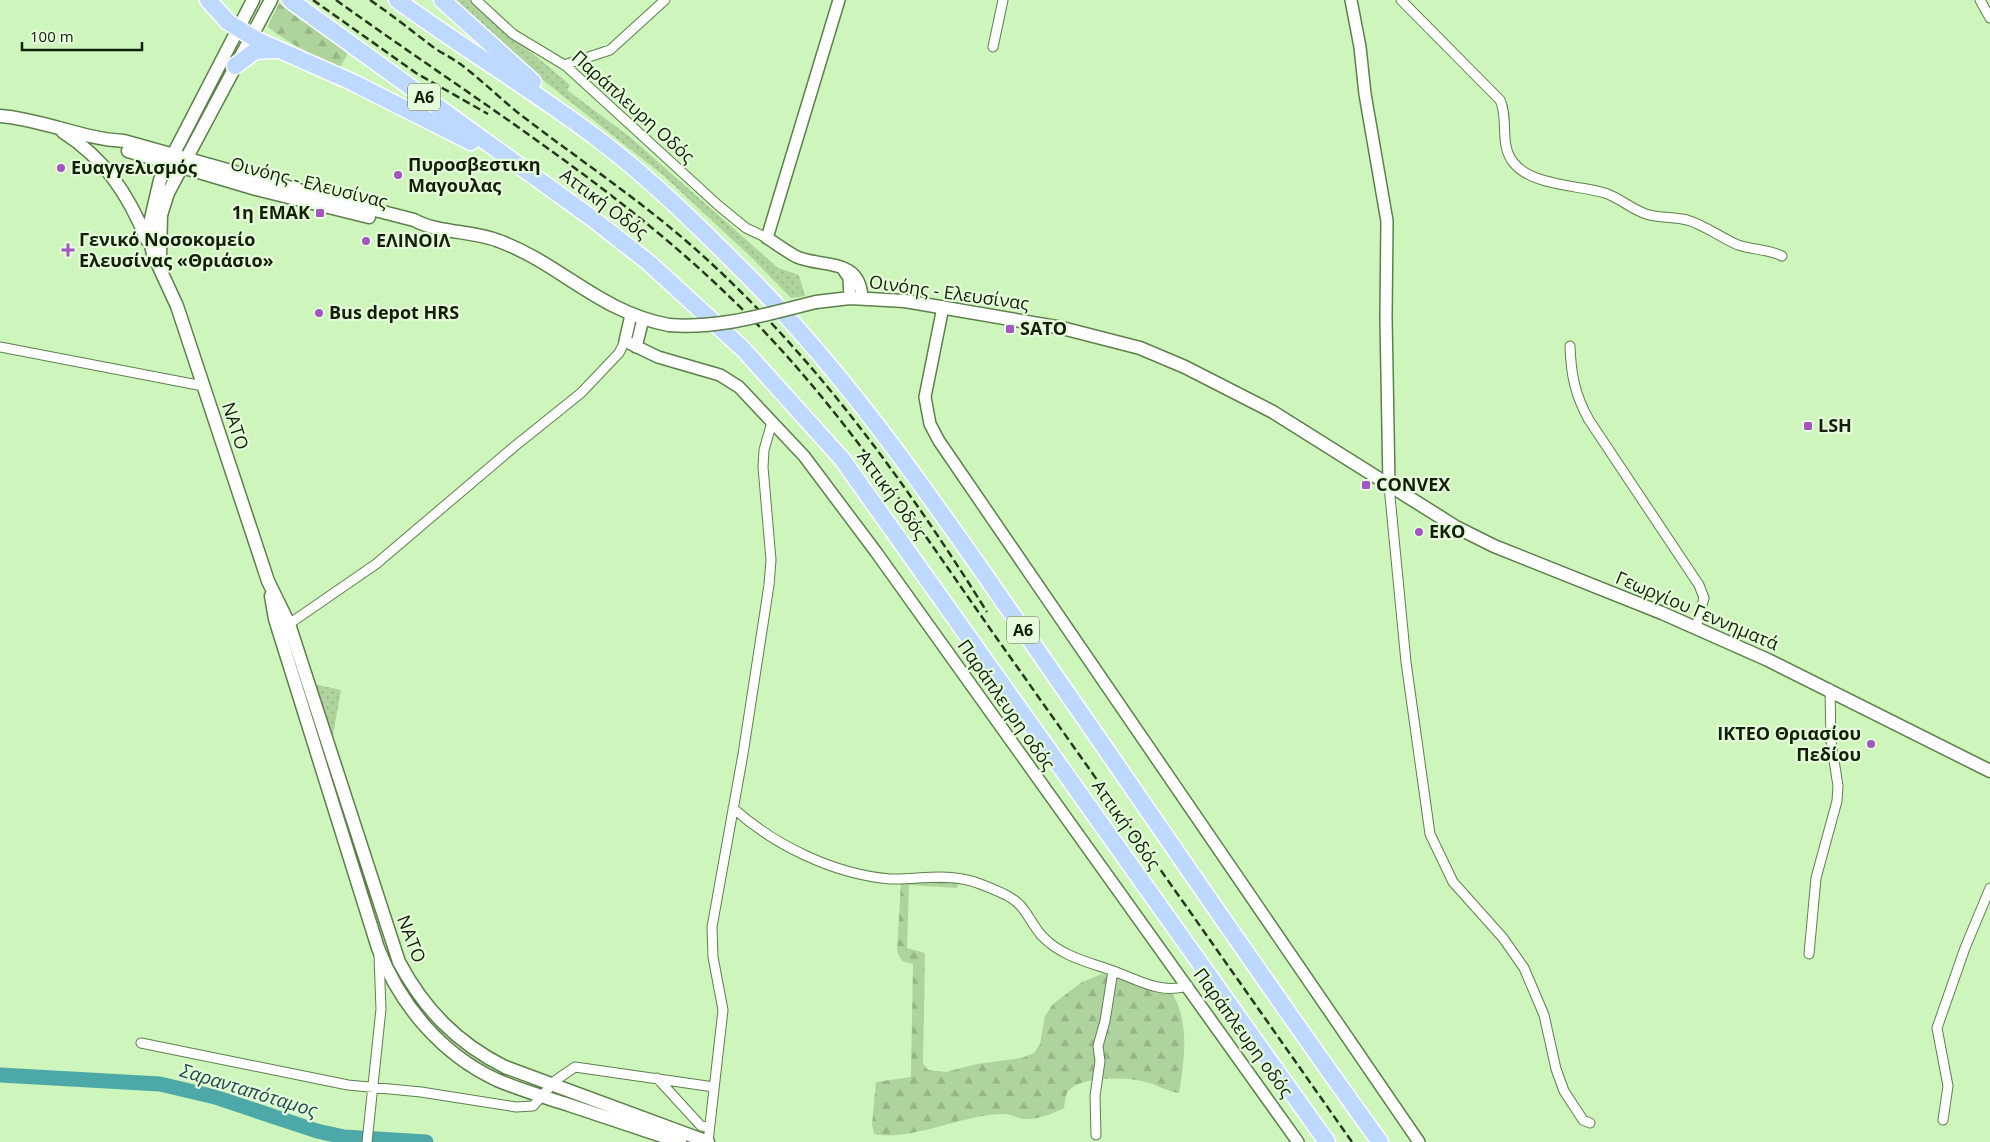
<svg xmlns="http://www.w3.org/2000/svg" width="1990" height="1142" viewBox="0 0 1990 1142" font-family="'Open Sans',sans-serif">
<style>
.grass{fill:url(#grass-dots)}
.forest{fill:url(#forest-firs)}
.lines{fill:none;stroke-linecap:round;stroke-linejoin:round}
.river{stroke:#4da8a8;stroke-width:15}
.minor-casing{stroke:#5d804b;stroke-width:11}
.tertiary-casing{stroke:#5d804b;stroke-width:14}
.secondary-casing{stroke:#5d804b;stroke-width:15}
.motorway-casing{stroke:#fff;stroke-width:19}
.minor{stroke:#fff;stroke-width:9}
.tertiary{stroke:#fff;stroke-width:11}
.secondary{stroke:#fff;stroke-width:12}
.motorway{stroke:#bdd9ff;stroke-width:16}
.rail{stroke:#27381e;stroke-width:2.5;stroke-dasharray:8 4;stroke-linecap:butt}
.secondary-bridge-casing{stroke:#5d804b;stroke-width:15;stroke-linecap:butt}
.secondary-bridge{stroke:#fff;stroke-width:12}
.poi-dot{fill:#a554c4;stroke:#e5fdda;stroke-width:2}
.labels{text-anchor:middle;stroke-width:4.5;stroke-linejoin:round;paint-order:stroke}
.shield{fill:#e5fdda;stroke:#516248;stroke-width:1}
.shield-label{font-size:16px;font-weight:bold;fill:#12200a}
.street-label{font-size:18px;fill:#12200a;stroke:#e5fdda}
.poi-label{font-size:18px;font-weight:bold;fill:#12200a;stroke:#e5fdda;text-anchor:start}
.water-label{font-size:19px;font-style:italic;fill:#214b4b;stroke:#e5fdda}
</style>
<defs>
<pattern id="grass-dots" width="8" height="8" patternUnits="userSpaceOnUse" patternTransform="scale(1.25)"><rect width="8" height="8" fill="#afd39d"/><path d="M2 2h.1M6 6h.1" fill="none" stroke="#96b586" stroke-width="1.8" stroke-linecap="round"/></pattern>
<pattern id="forest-firs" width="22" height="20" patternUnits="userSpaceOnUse" patternTransform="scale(1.25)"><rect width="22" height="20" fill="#afd39d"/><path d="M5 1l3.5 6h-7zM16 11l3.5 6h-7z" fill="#96b586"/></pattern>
</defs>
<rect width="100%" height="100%" fill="#cef5bb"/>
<path class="grass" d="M451,0H470C502,30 537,56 570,85L567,90L630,137L778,268L799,275L805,296L791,298L750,256L664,176L529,69Z
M314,684L341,690L332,740Z"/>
<path class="forest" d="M279,3L345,48L347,55L341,66C330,66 275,36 268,26Z
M958,881L957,888L909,885L907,948L925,953L923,1063L928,1070L946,1072L977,1064L1022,1058L1034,1053L1040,1044L1045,1016L1053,1004L1082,982L1102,974L1117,976L1173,995C1190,1023 1184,1062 1179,1093C1168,1092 1157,1085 1146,1082C1128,1077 1078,1075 1067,1093C1065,1096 1065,1103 1064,1108C1053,1114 1036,1120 1023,1119C1017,1118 1011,1114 1005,1114C966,1113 911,1142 874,1134L872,1125L876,1082L911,1077L913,964L902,961L897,952L901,882Z"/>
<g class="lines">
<path class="river" d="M0,1075L160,1084L215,1097L317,1131L344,1137L426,1142"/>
<defs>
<path id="minor" d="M476,0L513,34L566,66L719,206L746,228L767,238
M1401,0L1500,100C1509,119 1499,144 1513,162C1531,186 1578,185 1605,193C1620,198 1631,209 1646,214C1659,218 1673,217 1687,220C1705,225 1721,238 1738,245C1753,250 1768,249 1782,256
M1980,0L1990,18
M993,47L1003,0
M564,65L610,50L665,0
M1570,346C1571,375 1575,395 1589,420L1699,585L1704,598L1696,628
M0,347L203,386
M1389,486L1406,662L1430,834L1453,882L1503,938L1524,968L1544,1015L1556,1069L1564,1091L1583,1120L1590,1123
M289,624L376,564L515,446L581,393L619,353L625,341
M733,808C774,845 833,874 890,879C913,880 938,874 962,879C976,881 991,888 1004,894C1027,905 1027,919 1042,936C1062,957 1089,962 1116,972C1140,981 1161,994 1188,986
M1809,954L1816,878L1837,801L1838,786L1831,741L1830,689
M141,1043L348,1085L421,1092L516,1107L533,1106L556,1080L575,1067L714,1087
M657,1078L701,1126L708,1127
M1943,1120L1948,1086L1937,1028L1965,948L1990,888
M1096,1135L1095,1096L1100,1061L1098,1046L1105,1021L1113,971
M367,1142L381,1009L379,956
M708,1142L723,1010L713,957L712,927L743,754L769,585L771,560L763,467L764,450L772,422"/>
<path id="tertiary" d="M839,0L767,238C777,244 787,252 797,257C823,268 860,257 862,298
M1351,0L1360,47L1365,94L1387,221L1386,317L1389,486
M843,269L849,278L850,298
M943,307L925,397L930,424L939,441L1419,1142
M631,315L625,341L658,357L720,375L739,387L804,456L876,552L1298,1142
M636,347L643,319"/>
<path id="secondary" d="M253,0L160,180L150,223L149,236L153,254L177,306L268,581L289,624L399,962C424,1009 457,1043 505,1067L708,1142
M0,116C42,119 82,139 124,141L313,194L414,220C440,234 472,230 499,241C561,264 599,312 669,325
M63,132C105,159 128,194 147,240
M128,151L256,189L369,217
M160,258L161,215L168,193L271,0
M816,302L850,298L905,301L1062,328L1140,348L1185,367L1273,412L1456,527L1494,546L1662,613L1768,660L1990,771
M271,596L275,619L378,948C400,1005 441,1054 497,1080C520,1090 545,1097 569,1105C606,1117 643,1130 680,1142"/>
<path id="motorway" d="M208,0L228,22L257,40L352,82L471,142
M290,0L593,219L648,262L743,349L842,459L1327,1142
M397,0C463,48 533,90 598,139C647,176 691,219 734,262C848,373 936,505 1026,634C1144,803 1259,975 1380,1142
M442,0L533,82
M235,66L255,51L275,50"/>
</defs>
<use href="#minor" class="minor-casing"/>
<use href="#tertiary" class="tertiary-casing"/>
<use href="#secondary" class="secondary-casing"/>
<use href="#motorway" class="motorway-casing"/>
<use href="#minor" class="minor"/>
<use href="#tertiary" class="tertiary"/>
<use href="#secondary" class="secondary"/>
<use href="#motorway" class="motorway"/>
<path class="rail" d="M313,0L416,73L488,114
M336,0C472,98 617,186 737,304C841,405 920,530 1003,647C1120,812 1236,977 1352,1142
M370,0C392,15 412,31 433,47C443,54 454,59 463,66C482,81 499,97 517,112C575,157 636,197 692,246C810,350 904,479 987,612"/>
<defs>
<path id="secondary-bridge" d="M669,325C720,329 767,314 816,302"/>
</defs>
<use href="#secondary-bridge" class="secondary-bridge-casing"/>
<use href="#secondary-bridge" class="secondary-bridge"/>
</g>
<g class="poi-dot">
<circle cx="61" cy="168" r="5"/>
<circle cx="398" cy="175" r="5"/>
<rect x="315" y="208" width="10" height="10" rx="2.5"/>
<circle cx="366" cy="241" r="5"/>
<path d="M65.5 242.5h5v5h5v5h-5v5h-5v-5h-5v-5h5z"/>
<circle cx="319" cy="313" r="5"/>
<rect x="1005" y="324" width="10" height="10" rx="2.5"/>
<rect x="1803" y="421" width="10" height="10" rx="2.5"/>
<rect x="1361" y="480" width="10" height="10" rx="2.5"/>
<circle cx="1419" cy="532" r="5"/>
<circle cx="1871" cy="744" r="5"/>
</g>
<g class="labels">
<g class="shield">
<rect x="408" y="83.5" width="32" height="27" rx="4"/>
<rect x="1007" y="616.5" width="32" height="27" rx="4"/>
</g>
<g class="shield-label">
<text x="424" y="103">Α6</text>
<text x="1023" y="636">Α6</text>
</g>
<g class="street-label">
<text transform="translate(633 107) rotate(42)" y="6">Παράπλευρη Οδός</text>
<text transform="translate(309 183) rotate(14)" y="6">Οινόης - Ελευσίνας</text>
<text transform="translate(604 204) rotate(37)" y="6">Αττική Οδός</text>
<text transform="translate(949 293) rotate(8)" y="6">Οινόης - Ελευσίνας</text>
<text transform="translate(235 426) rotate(72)" y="6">ΝΑΤΟ</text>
<text transform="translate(892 495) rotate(54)" y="6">Αττική Οδός</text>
<text transform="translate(1697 611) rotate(23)" y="6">Γεωργίου Γεννηματά</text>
<text transform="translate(1006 705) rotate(55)" y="6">Παράπλευρη οδός</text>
<text transform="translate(1126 825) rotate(55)" y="6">Αττική Οδός</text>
<text transform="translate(411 939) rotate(69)" y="6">ΝΑΤΟ</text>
<text transform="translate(1243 1033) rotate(54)" y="6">Παράπλευρη οδός</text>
</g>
<g class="poi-label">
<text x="408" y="171">Πυροσβεστικη<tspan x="408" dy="21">Μαγουλας</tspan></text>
<text x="71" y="174">Ευαγγελισμός</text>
<text x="310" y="219" text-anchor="end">1η ΕΜΑΚ</text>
<text x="79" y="246">Γενικό Νοσοκομείο<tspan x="79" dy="21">Ελευσίνας «Θριάσιο»</tspan></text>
<text x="376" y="247">ΕΛΙΝΟΙΛ</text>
<text x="329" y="319">Bus depot HRS</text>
<text x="1020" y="335">SATO</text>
<text x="1818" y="432">LSH</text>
<text x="1376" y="491">CONVEX</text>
<text x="1429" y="538">EKO</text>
<text x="1861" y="740" text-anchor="end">ΙΚΤΕΟ Θριασίου<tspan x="1861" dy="21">Πεδίου</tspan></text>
</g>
<g class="water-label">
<text transform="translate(249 1090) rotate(17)" y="7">Σαρανταπόταμος</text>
</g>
</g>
<path d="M22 42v8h120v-8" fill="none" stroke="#12200a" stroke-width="2.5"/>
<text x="30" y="42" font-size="15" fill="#12200a" stroke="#e5fdda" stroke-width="4" paint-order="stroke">100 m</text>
</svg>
